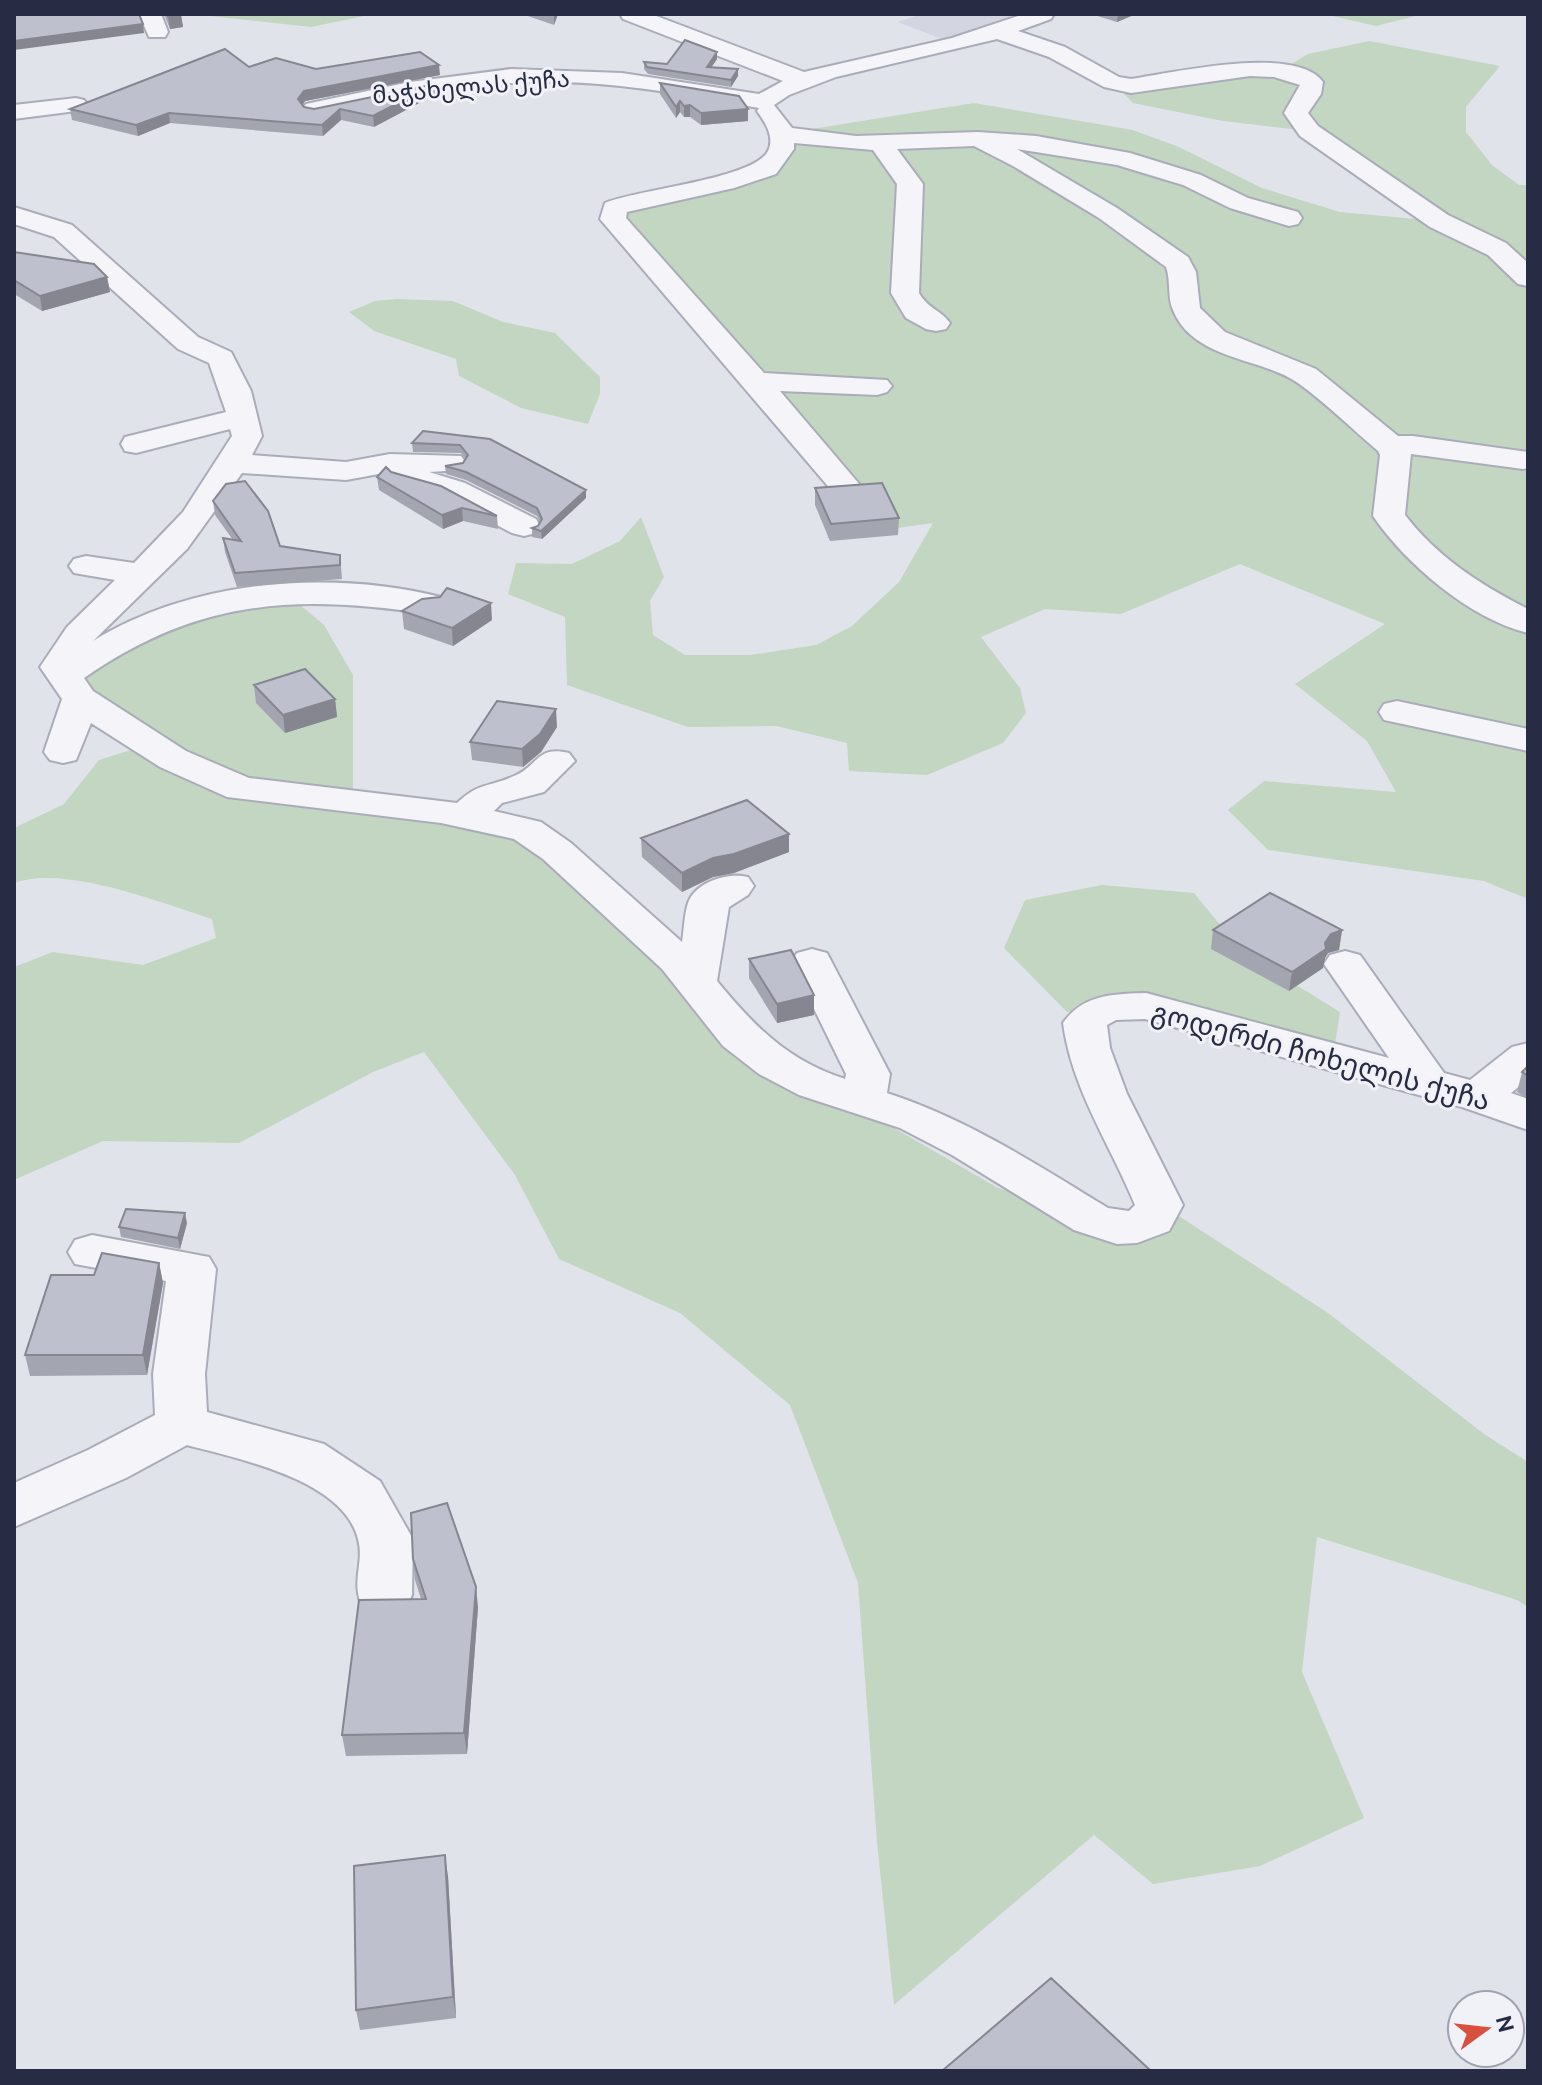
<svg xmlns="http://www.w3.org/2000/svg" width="1542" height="2085" viewBox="0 0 1542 2085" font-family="Ubuntu,'Noto Sans Georgian',sans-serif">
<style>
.built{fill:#d3d5e0}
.green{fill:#c2d6c2}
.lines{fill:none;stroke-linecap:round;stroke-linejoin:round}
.minor-casing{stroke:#aaacb9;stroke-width:4}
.minor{fill:#f5f5f9;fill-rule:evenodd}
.wall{fill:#a3a5b1}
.shaded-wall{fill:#858690}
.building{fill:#bec0ce;stroke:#858690;stroke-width:2}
.labels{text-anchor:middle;stroke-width:6;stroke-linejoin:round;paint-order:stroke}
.far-street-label{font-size:24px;fill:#282b44;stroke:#f1f2f8}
.street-label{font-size:28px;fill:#282b44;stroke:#f1f2f8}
</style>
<rect width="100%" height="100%" fill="#e1e3eb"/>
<path class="built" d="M923,14H1016L948,41L897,22Z"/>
<path class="green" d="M193,14H374L311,27Z
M1324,14H1423L1376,26Z
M1369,41L1500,66L1466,107V132L1492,165L1519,185H1528V899L1484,881L1268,850L1228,810L1264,781L1396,792L1367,741L1295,684L1385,624L1240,564L1121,614L1045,609L981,637L1020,688L1026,713L1003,743L927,775L849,771L847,743L776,726L688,727L567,685L565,617L508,594L516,563L572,564L620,541L641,517L664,577L650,601L653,635L685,655H750L816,645L852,626L899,582L933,523L827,538L844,485L614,208L767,169L799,131L974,103L1133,130L1179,147L1262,188L1340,212L1437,221L1309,131L1223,121L1133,103L1112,82L1281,70L1308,54Z
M397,299L453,301L503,322L555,333L600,377V394L588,424L521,408L459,376L456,359L374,331L349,312L375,301Z
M287,594L324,625L353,675V804L522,837L696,981L861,1109L998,1188L1072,1208L1128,1216L1145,1194L1328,1313L1484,1434L1528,1462V1607L1517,1600L1317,1537L1302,1672L1364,1818L1260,1866L1153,1884L1094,1835L894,2005L877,1842L858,1583L790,1405L680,1313L559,1259L515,1175L424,1052L373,1072L239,1143L103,1141L14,1180V967L53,952L143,965L216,938L212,919C162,903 64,864 14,883V828L64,804L99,760L147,745L63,677L110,645Z
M1102,885L1194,893L1217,921L1264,965L1340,1012L1333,1058L1108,1002L1067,1012L1004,948L1025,900Z"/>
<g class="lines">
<defs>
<path id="minor" d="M139,14H161L168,32L165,37H149Z
M620,14H651L804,72L952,38L1024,14H1054L1051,19L1018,31L1065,47L1119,77L1131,79C1172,73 1296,44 1323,82L1321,94L1308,113L1318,126L1448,215L1506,243L1528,263V286L1518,284L1488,255L1430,227L1300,136L1284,113L1300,85L1274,77L1250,76L1131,93L1104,87L1049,57L997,39L836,77L789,95L774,105L792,128L856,136L978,132L1036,136L1130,153L1201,175L1248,198L1298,212L1302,218L1298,224L1289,226L1230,208L1183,185L1117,165L1017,149L1117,208L1188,257L1196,272L1200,308L1225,332L1316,369L1398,436H1413L1528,452V468L1523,469L1411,454L1405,515C1438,558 1481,585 1528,609V633C1470,619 1406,564 1373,516L1380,455L1378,451C1352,429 1326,403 1298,383C1260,357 1193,360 1173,310C1167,297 1171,280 1166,267L1099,218L1013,166L974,146L897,149L923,184L919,293C928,309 941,310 950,323L946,329L936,331L926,329L906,318L891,293L897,184L873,150L794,143V149L776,174L734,188L627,212L626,218L764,373L887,380L892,386L887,392L877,395L780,391L860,485L855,492L844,495L833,492L600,219L605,203C639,189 754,179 768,151C775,137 765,122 757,111L759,108C688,95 615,81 542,82C465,83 389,98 314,116L306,114L302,109L306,104L410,82L511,69L622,73L759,94L783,81L623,19Z
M76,98L84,100L88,105L84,110L14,119V105Z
M14,207L72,225L198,337L231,352L251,391L262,436L252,455L346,462L390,454L461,456L466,463L461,470L429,472L465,483L536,519L540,526L536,533L524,536L512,533L443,497L393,482L388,475L390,472L346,480L242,473L187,549L93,641C192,580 329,569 441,597L446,604L441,611L429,614C295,594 198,599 84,678L93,691L186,751L249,778L457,803C481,781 488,788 514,776C539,766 536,745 569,753L575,761L544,792L502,803L494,811L541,822L571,843L682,942C684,930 684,915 688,903C696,881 729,872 748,877L754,886L748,895L729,907L717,981C754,1026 788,1061 845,1079L846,1074L791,962L797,953L812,949L827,953L890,1074L887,1093C967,1119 1036,1164 1108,1208L1129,1211L1135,1205C1110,1144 1072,1090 1063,1023C1083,994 1114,994 1146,993L1389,1058L1324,964L1330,955L1345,951L1360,955L1444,1073L1470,1080L1512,1047L1528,1043V1079L1511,1093L1528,1099V1130L1462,1107L1145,1019L1116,1020L1107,1025L1110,1048L1127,1094L1183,1205L1169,1231L1137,1243L1117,1244L1074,1230L952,1155L900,1128L799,1095L759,1074L723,1046L662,969L543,859L514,839L441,823L227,797L160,767L91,723L76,760L63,763L50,760L44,752L62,699L40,667L67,627L115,580L74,573L69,566L74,559L86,556L134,563L183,512L232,436L230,429L136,453L125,451L121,444L125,437L226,412L209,363L178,349L54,237L14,224Z
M1397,701L1528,729V751L1384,720L1379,712L1384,704Z
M92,1235L209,1257L216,1269L205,1374L207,1412L324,1444L380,1481L413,1539L412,1595L404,1611L384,1617L364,1611C349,1581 365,1565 358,1539C343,1479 238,1459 187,1445L126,1478L14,1527V1483L88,1450L155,1415L153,1374L166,1281L75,1264L68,1252L75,1240Z"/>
</defs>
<use href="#minor" class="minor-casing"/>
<use href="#minor" class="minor"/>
</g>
<path class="wall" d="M164,14L181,15L183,27L170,29Z
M522,14H558L554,25Z
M1091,14H1136L1117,22Z
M717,59L711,67L738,76L731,87L648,74L644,69V62L667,64Z
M249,67L440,75L305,101L303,105L304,107L314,109L435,84L436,94L374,127L341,120L323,136L170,123L138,136L72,120L70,109Z
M660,83L748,109V121L701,125L690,117H684L680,112L676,118L660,94Z
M14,252L107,277L110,292L42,311L14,294Z
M423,431L586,490V498L542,539L532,537V528L538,526L540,522L537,516L466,480L446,474L445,466L463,463L466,459L461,453L413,452L412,443Z
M391,472L497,516L498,529L463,521L443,529L379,490L377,477Z
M815,488L899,518L898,535L830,541L815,505Z
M213,501L280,546L340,555L342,579L237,587L225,552L223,538L233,540L215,515Z
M402,611L492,620L453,646L404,629Z
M254,685L335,699L337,717L285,733L256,703Z
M557,727L541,752L523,767L472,760L470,742Z
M641,838L789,852L734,873L713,877L682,892L642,857Z
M1213,930H1342L1339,950L1328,953L1325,958L1323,968L1289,991L1211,949Z
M749,959L814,995V1015L777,1023L749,978Z
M1528,1066V1098L1517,1092L1522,1072Z
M187,1223L180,1249L121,1237L119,1227Z
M159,1263L163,1283L147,1375L30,1376L25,1355L94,1275Z
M413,1559L478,1607L467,1754L346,1756L342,1735L421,1599L415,1580Z
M448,1876L456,2018L360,2030L356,2010Z"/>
<path class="shaded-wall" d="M555,14H558L554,25V17Z
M1118,14H1136L1117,22Z
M181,15L183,27L170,29L168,16Z
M143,24L144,33L14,50V41Z
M717,52V59L707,74V67Z
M439,65L440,75L305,101L299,109L298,99L304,91Z
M738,69V76L731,87V80Z
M435,84L436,94L374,127L373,116Z
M680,101V112L676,118V107Z
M690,105V117H684V106Z
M340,109L341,120L323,136L322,125Z
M748,109V121L701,125V113Z
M169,113L170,123L138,136L136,125Z
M107,277L110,292L42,311L40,296Z
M586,490V498L542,539L541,531Z
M462,508L463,521L443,529L442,515Z
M491,603L492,620L453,646L452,628Z
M335,699L337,717L285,733L283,715Z
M556,709L557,727L541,752L523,767L522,749Z
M789,834V852L734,873L713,877L682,892V873L713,858Z
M1342,930L1339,950L1328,953L1325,958L1323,968L1289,991L1292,972L1325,943L1331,934Z
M814,995V1015L777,1023V1004Z
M185,1213L187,1223L180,1249L178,1238Z
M159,1263L163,1283L147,1375L143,1355Z
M476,1587L478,1607L467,1754L464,1733Z
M445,1855L448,1876L456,2018L453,1997Z"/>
<path class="building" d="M14,14H139L143,24L14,41Z
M167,14H180L181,15L168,16Z
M685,40L717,52L707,67L738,69L731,80L647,67L644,62L667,64Z
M225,49L249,67L276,58L316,69L420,52L439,65L304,91L298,99L304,107L314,109L435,84L373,116L340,109L322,125L169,113L136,125L70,109Z
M660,83L739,96L748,109L701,113L690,105L684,106L680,101L676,107Z
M14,252L94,264L107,277L40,296L14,280Z
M423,431L490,439L586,490L541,531L532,528L538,526L542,519L537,508L466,472L445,466L463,463L468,455L460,445L412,443Z
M386,467L391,472L441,486L497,516L462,508L442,515L377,477Z
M245,481L268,511L280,546L340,555V565L235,573L223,538L241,541L213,501L226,484Z
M882,483L899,518L831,524L815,488Z
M447,588L491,603L452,628L402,611L422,599L440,597Z
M305,669L335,699L283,715L254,685Z
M497,701L556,709L540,734L522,749L470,742Z
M747,800L789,834L734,854L713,858L682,873L641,838Z
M1270,893L1342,930L1331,934L1325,943L1326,949L1292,972L1213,930Z
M791,950L814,995L777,1004L749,959Z
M1528,1066V1076L1522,1072Z
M126,1209L185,1213L178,1238L119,1227Z
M102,1253L159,1263L143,1355H25L51,1275H94Z
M447,1503L476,1587L464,1733L342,1735L359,1600L426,1599L413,1559L411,1513Z
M445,1855L453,1997L356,2010L354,1866Z
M1051,1978L1151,2071H942Z"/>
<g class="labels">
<g class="far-street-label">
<text transform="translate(471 87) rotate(-5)" y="8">მაჭახელას ქუჩა</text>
</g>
<g class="street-label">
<text transform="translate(1321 1056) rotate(15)" y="10">გოდერძი ჩოხელის ქუჩა</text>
</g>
</g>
<rect width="1542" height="2085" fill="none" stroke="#282b44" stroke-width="32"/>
<g transform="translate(1486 2029) rotate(75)"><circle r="38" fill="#f1f2f8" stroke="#a1a2b0" stroke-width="2"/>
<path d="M0-6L14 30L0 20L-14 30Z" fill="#d8503e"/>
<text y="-12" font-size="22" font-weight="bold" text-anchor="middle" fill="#282b44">N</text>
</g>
</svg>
